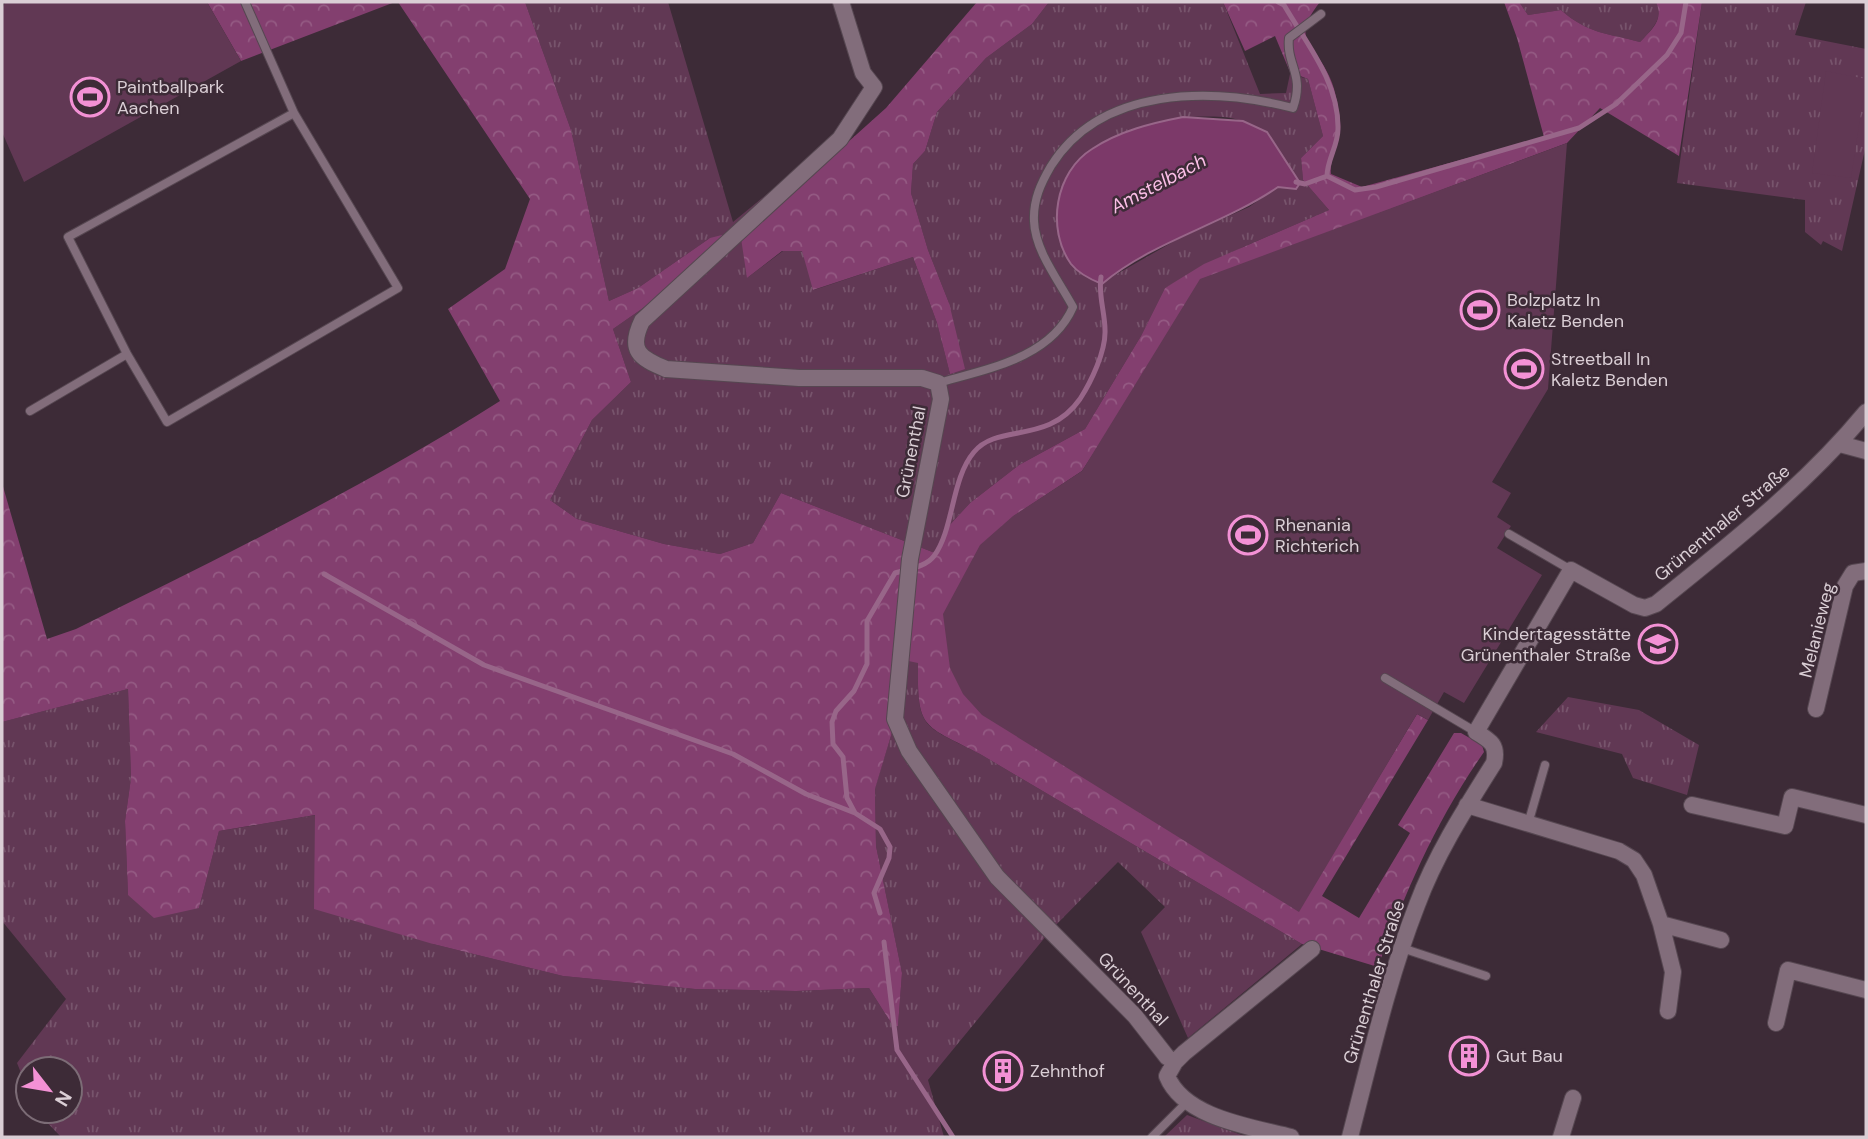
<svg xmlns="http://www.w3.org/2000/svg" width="1868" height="1139" viewBox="0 0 1868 1139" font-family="'DM Sans',sans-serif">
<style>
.grass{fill:url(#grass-tufts);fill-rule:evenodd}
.forest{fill:url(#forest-crowns)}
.pitch{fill:#613854}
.water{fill:#7c3969;stroke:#986689;stroke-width:2}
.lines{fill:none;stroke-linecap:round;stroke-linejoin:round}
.stream{stroke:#986689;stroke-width:5}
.service-casing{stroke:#564751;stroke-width:10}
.minor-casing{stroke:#564751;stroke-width:18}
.service{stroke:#826d7b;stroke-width:8}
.minor{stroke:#826d7b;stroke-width:16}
.labels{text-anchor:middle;stroke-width:5;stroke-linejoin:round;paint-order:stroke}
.poi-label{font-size:18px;fill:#daced5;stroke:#3d2b37;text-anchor:start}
.street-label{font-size:18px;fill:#daced5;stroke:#3d2b37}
.water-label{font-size:19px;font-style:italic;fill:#fabee6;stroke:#3d2b37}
</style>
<defs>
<pattern id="grass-tufts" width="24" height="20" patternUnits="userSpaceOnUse" patternTransform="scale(1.75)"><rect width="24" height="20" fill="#613854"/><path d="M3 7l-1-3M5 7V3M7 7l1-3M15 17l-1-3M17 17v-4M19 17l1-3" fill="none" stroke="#77546c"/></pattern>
<pattern id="forest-crowns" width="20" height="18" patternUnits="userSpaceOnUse" patternTransform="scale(1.75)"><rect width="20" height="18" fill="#833f6f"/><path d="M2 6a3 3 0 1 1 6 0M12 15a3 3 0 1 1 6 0" fill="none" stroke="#945a83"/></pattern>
</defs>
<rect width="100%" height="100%" fill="#3d2b37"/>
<path class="grass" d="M525,2H668L733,222L783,181L747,278L783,251H803L814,290L913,257L937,323L950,374L949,303L928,250L911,193L913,164L925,151L937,112L986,58L1032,24L1049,2H1223L1260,94L1286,93L1290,74L1308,79L1323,136L1301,158L1303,180L1329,210L1243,247L1165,288L1141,336L1085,429L1019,465L970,503L946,529L935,553L781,493L753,543L720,554L664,544L577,519L550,500L592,420L631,382L613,329L656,299L710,238L638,288L609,301L571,130ZM1183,117C1201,117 1227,114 1244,122C1269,133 1292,162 1296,189L1278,187L1249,207L1178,239L1103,282L1119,134Z
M1519,2H1656C1664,19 1652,29 1640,42C1607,33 1588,34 1561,10L1528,15Z
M1702,2H1806L1795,35L1866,49V145L1842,251L1823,241L1821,245L1805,232V200L1677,183Z
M899,659L918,662C917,731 922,724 980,754L1302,944L1188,1038L1141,932L1165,907L1118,862L1051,930L928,1080L944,1137H61L38,1113L70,1111V1069H28V1090L17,1063L66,999L2,921V722L128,689L131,778L125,821L128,895L199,908L219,831L316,815L433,944L563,976L695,989L796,991L869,988L893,1026H898L902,973L876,846L875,788L896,719Z
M1568,697L1639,710L1699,745L1687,795L1633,778L1622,754L1536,732Z
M1187,1115L1247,1137H1164Z"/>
<path class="forest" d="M207,2H395L241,61Z
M398,2H525L571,130L609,301L638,288L710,238L722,235L726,238L656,299L613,329L631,382L592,420L550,500L577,519L664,544L720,554L753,543L781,493L935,553L946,529L970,503L1019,465L1085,429L1141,336L1165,288L1204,264L1329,210L1303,180L1301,158L1323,136L1308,79L1290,72L1275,36L1245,51L1223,2H1320C1289,41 1315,43 1330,78C1336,91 1338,107 1340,121C1342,142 1329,156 1331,174L1362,187L1544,137L1517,38L1504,2H1519L1528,15L1561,10C1588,34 1607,33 1640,42C1652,29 1664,20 1656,2H1702L1679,156L1600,108L1567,143L1380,213L1134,391L1082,471L1014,516L1298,911L1417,714L1428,720L1322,896L1359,918L1410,833L1398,825L1454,733H1461L1482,745L1484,752C1437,819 1406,890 1378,967L1302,944L980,754C923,724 917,731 918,663L899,659L896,719L875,789L876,846L902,973L898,1026H893L869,988L796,991L695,989L563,976L433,944L314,909L315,815L219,831L199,908L154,918L128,895L125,821L131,778L128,689L2,722V483L47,639L76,629C220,558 364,487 500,401L448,309L505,269L530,199Z
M977,2H1049L1032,24L986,58L937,112L925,151L913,164L911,193L928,250L949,303L965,369L950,374L937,323L913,257L813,290L802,251H782L747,278L741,238L886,108Z"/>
<path class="pitch" d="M5,2H207L241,61L24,182L2,132V10Z
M1826,71L1866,79L1851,178L1812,173Z
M1567,143L1548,389L1492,482L1511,493L1497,517L1511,526L1497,548L1542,575L1464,703L1444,692L1428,720L1417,714L1299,912L982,715L963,694L950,668L943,614L980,545L1013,516L1082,471L1200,279Z"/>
<path class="water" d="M1183,117L1243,121L1267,132L1300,183L1296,189L1278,187C1223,225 1153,241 1102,284C1092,280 1078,273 1071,264C1046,229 1055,172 1092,149C1119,131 1152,123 1183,117Z"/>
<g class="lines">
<path class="stream" d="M1278,2L1284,5C1306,43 1339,82 1338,129C1338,146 1327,160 1327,176
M1296,182L1305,184L1327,176L1355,190L1376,187L1579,128L1616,104L1667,55L1681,33L1686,2
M324,574L484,665L733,754L806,794L855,813
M880,913L874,893L889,858L890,847L880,829L855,813L847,798L843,757L833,744L832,722L836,711L854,691L867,664V621L895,573C908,569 926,567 934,556C954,529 951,479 974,452C998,423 1048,445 1080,399C1091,382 1106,351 1105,330C1105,313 1098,294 1101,277
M884,942L897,1050L953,1137"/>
<defs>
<path id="service" d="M245,2L294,113L398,288L167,422L127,354L68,237L294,113
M938,383C987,369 1051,358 1073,307C1059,281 1035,251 1034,221C1033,200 1041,183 1051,166C1101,86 1211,87 1293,108C1305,74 1286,65 1289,38L1321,14
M30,411L127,354
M1509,534L1571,570
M1385,678L1476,732
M1528,824L1545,765
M1402,948L1486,976
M1152,1137L1187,1102"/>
<path id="minor" d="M841,2L863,73L874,87L840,139L642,321C628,350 639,358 666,369L799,378H922L938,383L941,399L910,559L895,719L909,751L997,877L1135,1016L1167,1057L1175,1062
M1840,444L1866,451
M1816,709L1845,586L1853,573L1866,571
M1467,805L1619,851L1634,860L1644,875L1661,924L1673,972L1668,1011
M1692,805L1785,826L1792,797L1866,815
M1661,924L1721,940
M1776,1023L1788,970L1866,990
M1291,1137C1252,1127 1184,1118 1167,1076L1175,1062L1184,1053L1312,949
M1350,1137C1370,1060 1388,979 1417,905C1436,854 1465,809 1494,763C1498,745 1491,741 1476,732L1571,570L1634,605L1645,608L1656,604C1730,544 1805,486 1866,412
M1561,1137L1573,1098"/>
</defs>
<use href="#service" class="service-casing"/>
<use href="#minor" class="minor-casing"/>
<use href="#service" class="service"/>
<use href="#minor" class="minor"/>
</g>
<defs>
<symbol id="stadium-ring" viewBox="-11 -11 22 22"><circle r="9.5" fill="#3d2b37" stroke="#f391d5" stroke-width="1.5"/><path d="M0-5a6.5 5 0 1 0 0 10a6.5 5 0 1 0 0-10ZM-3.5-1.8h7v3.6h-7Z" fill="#f391d5"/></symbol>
<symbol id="school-ring" viewBox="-11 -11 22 22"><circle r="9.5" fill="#3d2b37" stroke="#f391d5" stroke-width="1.5"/><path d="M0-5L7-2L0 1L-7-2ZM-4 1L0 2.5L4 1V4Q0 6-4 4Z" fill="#f391d5"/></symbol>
<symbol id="building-ring" viewBox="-11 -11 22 22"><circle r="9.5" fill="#3d2b37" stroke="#f391d5" stroke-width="1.5"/><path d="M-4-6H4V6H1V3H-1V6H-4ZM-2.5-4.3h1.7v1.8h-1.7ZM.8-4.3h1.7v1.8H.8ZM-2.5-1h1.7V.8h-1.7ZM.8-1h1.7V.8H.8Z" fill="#f391d5"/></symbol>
</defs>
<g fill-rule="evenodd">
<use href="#stadium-ring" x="68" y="75" width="44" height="44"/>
<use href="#stadium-ring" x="1458" y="288" width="44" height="44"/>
<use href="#stadium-ring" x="1502" y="347" width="44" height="44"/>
<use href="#stadium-ring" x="1226" y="513" width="44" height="44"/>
<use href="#school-ring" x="1636" y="622" width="44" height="44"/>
<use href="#building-ring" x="1447" y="1034" width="44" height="44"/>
<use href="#building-ring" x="981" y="1049" width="44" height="44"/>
</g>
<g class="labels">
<g class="poi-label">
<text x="117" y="93">Paintballpark<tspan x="117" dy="21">Aachen</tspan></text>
<text x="1507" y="306">Bolzplatz In<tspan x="1507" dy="21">Kaletz Benden</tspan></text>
<text x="1551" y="365">Streetball In<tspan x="1551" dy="21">Kaletz Benden</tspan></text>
<text x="1275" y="531">Rhenania<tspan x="1275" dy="21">Richterich</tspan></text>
<text x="1631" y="640" text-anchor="end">Kindertagesstätte<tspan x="1631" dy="21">Grünenthaler Straße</tspan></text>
<text x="1496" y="1062">Gut Bau</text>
<text x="1030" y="1077">Zehnthof</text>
</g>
<g class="street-label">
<text transform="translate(911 452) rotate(-79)" y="6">Grünenthal</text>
<text transform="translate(1722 523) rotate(-40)" y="6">Grünenthaler Straße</text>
<text transform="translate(1817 630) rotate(-76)" y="6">Melanieweg</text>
<text transform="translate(1374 982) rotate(-73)" y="6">Grünenthaler Straße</text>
<text transform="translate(1133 989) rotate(47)" y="6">Grünenthal</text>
</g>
<g class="water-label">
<text transform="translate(1158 183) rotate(-28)" y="7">Amstelbach</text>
</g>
</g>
<rect width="1868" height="1139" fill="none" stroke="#daced5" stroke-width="7"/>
<g transform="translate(49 1090) rotate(121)"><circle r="33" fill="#3d2b37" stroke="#7c6c76" stroke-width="2"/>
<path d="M0-5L12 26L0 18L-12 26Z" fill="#f391d5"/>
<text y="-10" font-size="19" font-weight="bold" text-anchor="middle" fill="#daced5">N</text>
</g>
</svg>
